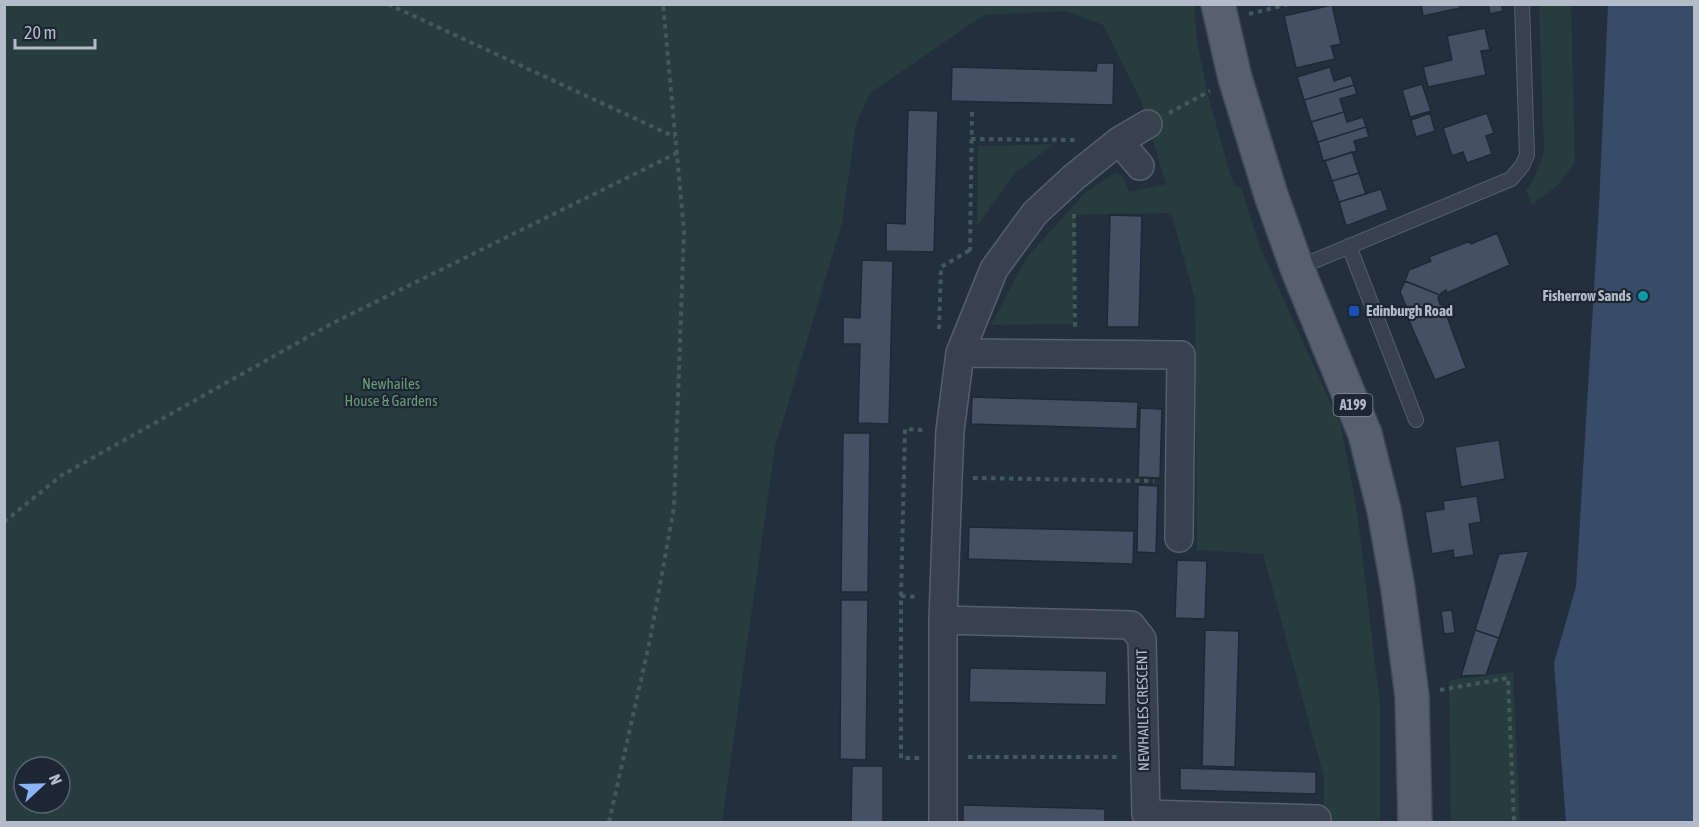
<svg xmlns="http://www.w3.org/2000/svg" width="1699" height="827" viewBox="0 0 1699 827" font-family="'Asap Condensed',sans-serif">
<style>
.green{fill:#263c3f;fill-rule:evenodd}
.water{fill:#394c67}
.building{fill:#455162;stroke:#1f2835;stroke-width:1.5}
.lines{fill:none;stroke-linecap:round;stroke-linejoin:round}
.service-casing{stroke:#565f6c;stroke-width:16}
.minor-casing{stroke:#565f6c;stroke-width:30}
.primary-casing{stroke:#414a57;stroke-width:36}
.path{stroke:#44595c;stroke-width:4;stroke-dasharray:4.5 4.5;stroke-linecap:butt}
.service{stroke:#38414e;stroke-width:14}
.minor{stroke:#38414e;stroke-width:27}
.primary{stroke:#56606e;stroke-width:33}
.culture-dot{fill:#0f9aa8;stroke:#1d2633;stroke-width:2}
.transit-dot{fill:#1a4fb4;stroke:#1d2633;stroke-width:2}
.labels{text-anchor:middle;stroke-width:4.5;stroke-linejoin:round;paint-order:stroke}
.shield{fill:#1d2633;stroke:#878f9c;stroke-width:1.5}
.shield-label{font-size:14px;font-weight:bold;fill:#b4bcc9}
.poi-label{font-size:15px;font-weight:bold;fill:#b4bcc9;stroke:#1d2633;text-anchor:end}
.park-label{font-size:15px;fill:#6b9a76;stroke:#1d2633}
.street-label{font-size:15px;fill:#b4bcc9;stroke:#1d2633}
</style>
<rect width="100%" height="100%" fill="#242f3e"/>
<path class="green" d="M5,5H1194L1197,42L1207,92L1231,177L1235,186L1241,187L1259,245L1341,426L1357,511L1380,705V822H1323L1324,777L1263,554L1197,550L1195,299L1171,213L1075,215L1073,324L991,325L1027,257L1086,192L1115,173L1122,175L1129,192L1166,184L1141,101L1103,25L1066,11L984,15L870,93L856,124L842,223L775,447L722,822H5ZM24,767H60V803H24Z
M1539,5H1571L1575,162L1557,186L1532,205L1526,191L1536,175L1544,152Z
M1054,144L1015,173L977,226L978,146Z
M1513,672L1520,822H1451L1449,680Z"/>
<path class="water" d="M1608,5H1694V822H1566L1554,663L1576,587L1599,206Z"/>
<path class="building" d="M1421,4H1460V8L1423,16Z
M1488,4H1501L1503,11L1490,14Z
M1332,5L1341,44L1331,46L1335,59L1296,68L1284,16Z
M1485,28L1490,50L1481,51L1486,75L1428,87L1423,67L1452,60L1447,36Z
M1097,63H1114L1113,105L951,101L952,67L1096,71Z
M1330,67L1334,81L1351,75L1354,85L1304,100L1297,77Z
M1422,84L1431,111L1410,117L1402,90Z
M1354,85L1357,94L1340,99L1344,112L1311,122L1304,100Z
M908,110L938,111L934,252L886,251V223L905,224Z
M1344,112L1347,122L1363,117L1366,127L1318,142L1311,122Z
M1430,113L1435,131L1416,137L1411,120Z
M1487,113L1494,133L1486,136L1492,154L1467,163L1463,152L1452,156L1443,128Z
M1366,127L1369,137L1354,141L1357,151L1323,161L1318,142Z
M1352,152L1359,173L1332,181L1325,161Z
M1359,173L1366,194L1339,202L1332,181Z
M1381,189L1388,210L1346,226L1339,202Z
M1110,215L1142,216L1139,327H1107Z
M1497,233L1510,265L1447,293L1446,290L1441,293L1440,295L1405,281L1409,270L1431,261L1429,257L1470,241L1471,244Z
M862,260L893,261L889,424L858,423L860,344H843V317L860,318Z
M1405,281L1440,295L1438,298L1440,304L1442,303L1466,368L1435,380L1406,314L1409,313L1400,292Z
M972,397L1138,402L1137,429L971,424Z
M1140,408L1162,409L1160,478L1138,477Z
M843,433H870L868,592H841Z
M1499,440L1505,479L1461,487L1455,447Z
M1138,485L1158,486L1156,553L1137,552Z
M1477,496L1481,522L1469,524L1474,555L1454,558L1453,550L1432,554L1425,512L1444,509L1443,501Z
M969,527L1134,531L1133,564L968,559Z
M1529,551L1499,638L1475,630L1499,554Z
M1177,560L1207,561L1205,619L1175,618Z
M841,600H868L866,760L840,759Z
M1452,610L1455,633L1444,634L1441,611Z
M1205,630L1239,631L1235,767L1202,766Z
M1475,630L1499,638L1486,675L1461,676Z
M970,668L1107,671L1106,705L969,702Z
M852,766H883V822H851Z
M1180,768L1316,772V794L1180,790Z
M963,805L1105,809V822H963Z"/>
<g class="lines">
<defs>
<path id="service" d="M1349,246L1416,420
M1297,268L1511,179L1522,166L1527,155L1522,4"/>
<path id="minor" d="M1119,141L1140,166
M960,353L1181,355L1179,538
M943,620L1131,625L1142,639L1146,814L1317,819
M943,822V620L948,478L950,431L960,353L994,269L1035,213L1074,177L1119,141L1148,124"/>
<path id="primary" d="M1218,4L1235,78L1271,195L1297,268L1365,434L1384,510L1398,589L1412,696L1415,822"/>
</defs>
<use href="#service" class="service-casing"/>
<use href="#minor" class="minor-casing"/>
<use href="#primary" class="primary-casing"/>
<path class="path" d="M388,4L675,137
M1249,14L1289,4
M972,112L970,250L974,253
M1169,113L1210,91
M971,139L1076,140
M1074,214L1075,329
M939,329L941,267L970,250
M973,478L1154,481
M4,522L62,475L331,324L677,153
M901,596L919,597
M1440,690L1508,678L1514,822
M968,757H1120
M919,758H901V596L905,429L923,430
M609,822L650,640L674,507L684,231L663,4"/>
<use href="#service" class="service"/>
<use href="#minor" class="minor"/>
<use href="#primary" class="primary"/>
</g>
<circle class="culture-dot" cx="1643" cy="296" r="6"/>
<rect class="transit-dot" x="1348" y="305" width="12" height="12" rx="3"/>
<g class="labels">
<rect class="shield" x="1333.5" y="394" width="39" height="22" rx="4.5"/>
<g class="shield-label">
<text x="1353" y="410">A199</text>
</g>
<g class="poi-label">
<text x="1631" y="301">Fisherrow Sands</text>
<text x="1366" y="316" text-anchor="start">Edinburgh Road</text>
</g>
<g class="park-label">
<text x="391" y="389">Newhailes<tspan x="391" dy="17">House &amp; Gardens</tspan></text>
</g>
<g class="street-label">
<text transform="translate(1143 710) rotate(-91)" y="5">NEWHAILES CRESCENT</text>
</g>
</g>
<rect width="1699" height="827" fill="none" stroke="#b4bcc9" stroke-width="12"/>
<g transform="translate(42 785) rotate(68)"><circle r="28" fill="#1d2633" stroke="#59626f" stroke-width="1.5"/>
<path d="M0-4.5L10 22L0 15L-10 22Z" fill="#8ab4f8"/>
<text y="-9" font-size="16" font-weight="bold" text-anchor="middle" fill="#b4bcc9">N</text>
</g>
<path d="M15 39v9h80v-9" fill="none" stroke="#b4bcc9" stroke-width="3"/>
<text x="24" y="39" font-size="18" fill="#b4bcc9" stroke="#1d2633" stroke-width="4.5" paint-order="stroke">20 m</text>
</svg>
